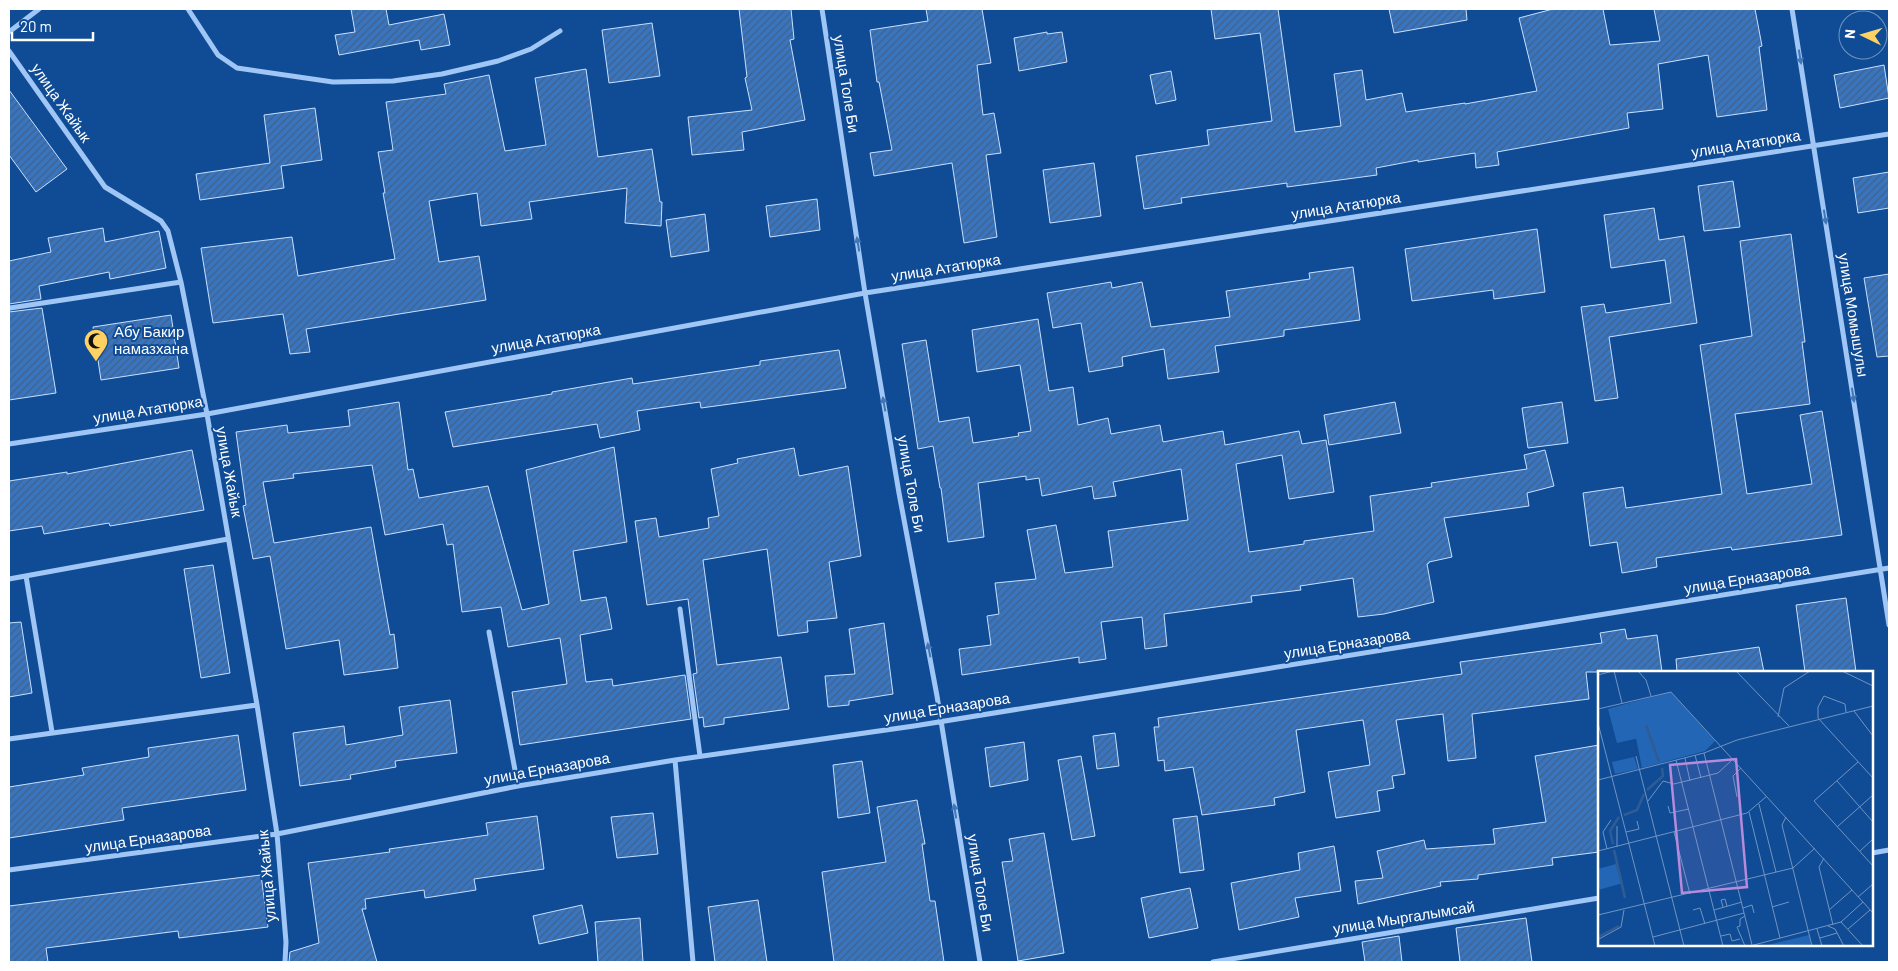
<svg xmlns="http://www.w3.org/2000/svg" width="1898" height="971" viewBox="0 0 1898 971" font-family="Barlow,sans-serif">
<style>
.building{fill:url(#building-hatch);stroke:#c8e0fe}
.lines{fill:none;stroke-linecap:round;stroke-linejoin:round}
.minor{stroke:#9fc6f4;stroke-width:5}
.oneway{fill:#4277b7}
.labels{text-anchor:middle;stroke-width:4;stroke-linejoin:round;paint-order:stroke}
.street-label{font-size:15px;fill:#fff;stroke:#104c96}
.poi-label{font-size:15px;fill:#fff;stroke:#104c96;text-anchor:start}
.inset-river{fill:none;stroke:#315c93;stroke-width:2.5}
.inset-road{fill:none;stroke:#7094c0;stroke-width:1}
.view{fill:#b68bdc;fill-opacity:0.15;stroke:#b68bdc;stroke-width:2.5}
.inset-edge{fill:none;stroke:#fff;stroke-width:2.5}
</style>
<defs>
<pattern id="building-hatch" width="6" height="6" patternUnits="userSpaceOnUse" patternTransform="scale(1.25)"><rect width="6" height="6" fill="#3975bf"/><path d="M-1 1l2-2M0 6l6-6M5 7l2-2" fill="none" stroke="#426086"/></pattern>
</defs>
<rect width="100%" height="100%" fill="#104c96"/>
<path class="building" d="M351,9H386L389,25L444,14L450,45L421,50L419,40L339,55L335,35L355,32Z
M739,9H791L794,39L790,40L805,120L742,132L744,150L692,155L688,117L752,110L745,78L747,77Z
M926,9H982L991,63L977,65L983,115L994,113L1001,153L986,155L997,237L964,243L952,163L874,176L870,153L892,150L879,82H877L870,30L928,21Z
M1211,9H1278L1295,132L1341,126L1334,74L1362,70L1366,100L1402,93L1406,112L1465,103V104L1537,91L1519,18L1553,9H1603L1610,45L1660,41L1654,9H1755L1762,46L1759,47L1767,110L1717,117L1708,55L1658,64L1663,109L1627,113L1629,128L1497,152L1499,165L1476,168L1475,153L1418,162V160L1376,168L1377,175L1287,187V183L1181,198L1182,203L1144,209L1136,156L1209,145L1207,130L1272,121L1260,33L1215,39Z
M1389,9H1466L1467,20L1394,33Z
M652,23L660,76L609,83L602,30Z
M1047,32V34L1062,32L1067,62L1019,71L1014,38Z
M1884,65L1889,98L1840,108L1834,75Z
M586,69L598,157L652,149L660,202H662L661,226L625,223L627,188L529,202L532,219L481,226L477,193L429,201L439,262L479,256L486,300L306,329L310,352L290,354L283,314L213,323L201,248L292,237L298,276L395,259L383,193H385L378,152L393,150L386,102L446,94L444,84L489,75L505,151L546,145L535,78Z
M1171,71L1176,100L1156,104L1150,75Z
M9,90L67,169L36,192L9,155Z
M315,108L322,160L281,166L284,188L200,200L196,174L270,163L264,115Z
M1094,163L1101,216L1050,223L1043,170Z
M1889,172V208L1858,213L1853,178Z
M1733,181L1740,227L1704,231L1698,186Z
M817,199L820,230L770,237L766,206Z
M1654,208L1659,240L1684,236L1697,323L1609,337L1618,398L1595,401L1581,307L1604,304L1606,313L1671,303L1665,260L1611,268L1604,215Z
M705,214L709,251L671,257L666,220Z
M103,228L105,242L159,231L166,268L110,279L109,272L39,286L41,299L9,304V261L51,252L48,238Z
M1537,229L1545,292L1494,299L1493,290L1412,301L1405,249Z
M1791,234L1805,342H1802L1810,404L1735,414L1747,494L1812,484L1800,415L1822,411L1842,535L1732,550L1731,547L1656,558L1657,567L1622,573L1617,542L1590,546L1583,493L1623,487L1626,508L1722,494L1700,345L1752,336L1740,241Z
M1353,267L1360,320L1284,330V336L1215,346L1219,372L1168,379L1164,349L1122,357L1123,366L1089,372L1081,323L1053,328L1047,293L1111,282L1112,288L1142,282L1151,327L1230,317L1226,291L1310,279L1309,273Z
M1889,274V356L1877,357L1864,278Z
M42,308L56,393L9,400V312Z
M171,315L179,368L101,380L93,327Z
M1038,319L1049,391L1073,387L1078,425L1108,418L1111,434L1160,425L1163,442L1223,431L1225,445L1299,431L1302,444L1326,440L1334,492L1289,499L1282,455L1236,464L1249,552L1304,544V541L1374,531L1370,496L1432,487L1431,483L1527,469L1524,455L1545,450L1554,486L1527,493L1529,506L1444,518L1452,557L1429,562V563L1427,564L1434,602L1384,614L1358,617L1353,578L1300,586L1301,590L1251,596L1252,602L1164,614L1167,646L1145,649L1142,617L1101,622L1106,659L1079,663V657L962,675L959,649L991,645L987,616L999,614L995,583L1036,579L1027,530L1056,525L1065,573L1113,567L1108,531L1188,520L1181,469L1113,482L1116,496L1094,499L1092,486L1042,496L1039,478L1026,480V476L978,483L984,537L948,542L941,488H940L933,446L918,449L902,344L926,340L939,422L969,417L973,443L1019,436L1018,433L1031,431L1020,365L977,372L972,330Z
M839,350L846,388L701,408L700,402L637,411L640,430L600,438L597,424L453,447L445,412L552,394V392L632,378L633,384L760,365V361Z
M399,402L408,470L413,469L419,498L488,486L522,610L549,604L526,470L614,447L627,542L573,551L581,601L606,597L612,629L580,635L586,682L612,679L613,686L685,675L691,719L520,745L512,692L567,684L560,638L508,647L501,607L462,612L453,544L447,545L443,524L385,535L372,465L293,474L294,478L263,482L274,543L371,527L390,635L394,634L398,668L344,675L339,640L286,649L270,556L253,559L243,506L246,505L236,432L287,425L288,433L350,426L348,410Z
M1395,402L1401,433L1329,445L1324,415Z
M1562,402L1568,443L1528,448L1522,408Z
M794,448L799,476L848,466L861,556L829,562L837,618L807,621L808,632L778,636L767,549L703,560L717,665L781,657L789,709L724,718V724L704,727L703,717L699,718L693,674L697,673L688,599L647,605L635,521L656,518L659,537L709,528L708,518L719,516L711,469L738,463L737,459Z
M192,450L204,510L110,526L109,523L44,534L42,526L9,531V481L67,472V474Z
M213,565L230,673L201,678L184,569Z
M1846,598L1856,672H1805L1796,605Z
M21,622L32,693L9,697V623Z
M884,623L893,694L849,701V705L828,707L825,676L855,674L849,629Z
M1625,629L1627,639L1657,635L1662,672H1586L1589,699L1472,714L1476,758L1448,761L1443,714L1396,720L1405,774L1392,776L1394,788L1377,791L1380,811L1336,818L1328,772L1370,765L1363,720L1296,730L1305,792L1274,798L1275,805L1202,815L1193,767L1165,771L1164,760L1158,761L1154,727H1159L1158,718L1462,674L1460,662L1602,643L1600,633Z
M1759,647L1764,672H1677L1676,659Z
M450,700L457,753L395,761L396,767L350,775L351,779L300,786L293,733L344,726L346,745L403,735L399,707Z
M1115,733L1119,766L1097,769L1093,736Z
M238,735L246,790L122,808L124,820L9,838V787L84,775L82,768L149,757L148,748Z
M1024,742L1028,780L990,787L985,748Z
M1599,745V852L1552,858L1553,865L1478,875V879L1440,882L1441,886L1358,904L1355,881L1383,878L1377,851L1424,840L1426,849L1495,844L1493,829L1546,822L1535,756Z
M1081,756L1095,836L1072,840L1058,760Z
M862,761L870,813L838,818L833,765Z
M917,800L925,844H922L930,901H935L944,962H834L822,872L886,862L877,807Z
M653,813L658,854L617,858L611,817Z
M537,816L544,869L474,879L476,890L425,898L424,890L365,899L366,909H362L377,962H289L290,952L319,943L308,863L390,852L389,849L488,835L486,823Z
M1197,816L1204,870L1180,873L1173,819Z
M1044,833L1064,953L1018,961L1002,862L1013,861L1009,839Z
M1334,846L1341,891L1295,898L1299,917L1239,930L1231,883L1300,870L1298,853Z
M261,875L268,927L179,938L178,931L46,948L48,962H9V906Z
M1190,888L1198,928L1149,938L1141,898Z
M758,900L767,962H715L708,907Z
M582,905L588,933L539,944L533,916Z
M640,918L643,962H598L595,922Z
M1526,918L1532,962H1460L1456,928Z
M1399,936L1402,962H1365L1362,942Z"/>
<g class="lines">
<path class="minor" d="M188,9L218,55L237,68L333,82L393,81L442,74L498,61L531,49L560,31
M822,9L865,293L899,493L937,696L980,962
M1792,9L1889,625
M9,32L39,9
M9,51L105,187L161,221L168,231L181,282L207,414L257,705L277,834L286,942L285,962
M10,308L181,282
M9,444L207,414L865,293L1889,134
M26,576L52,732
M9,579L228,539
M680,609L700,756
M489,632L518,786
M9,739L257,705
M675,760L693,962
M1872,853L1889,850
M9,870L277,834L518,786L675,760L914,726L1889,568
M1213,962L1599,898"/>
</g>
<defs><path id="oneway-solid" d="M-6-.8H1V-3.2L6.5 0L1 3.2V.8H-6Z" transform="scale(1.25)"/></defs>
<g class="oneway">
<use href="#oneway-solid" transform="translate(1800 57) rotate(81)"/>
<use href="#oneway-solid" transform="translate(1825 217) rotate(81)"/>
<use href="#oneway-solid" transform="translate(858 244) rotate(-99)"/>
<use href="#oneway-solid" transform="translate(1853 395) rotate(81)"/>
<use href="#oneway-solid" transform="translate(884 404) rotate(-100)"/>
<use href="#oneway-solid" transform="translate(929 650) rotate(-101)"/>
<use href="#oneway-solid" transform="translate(955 811) rotate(-99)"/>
</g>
<defs>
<symbol id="mosque-pin" viewBox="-11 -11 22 30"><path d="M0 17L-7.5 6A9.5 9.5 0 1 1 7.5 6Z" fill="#ffd162" stroke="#104c96"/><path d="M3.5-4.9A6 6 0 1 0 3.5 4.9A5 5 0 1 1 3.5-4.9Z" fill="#111"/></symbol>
</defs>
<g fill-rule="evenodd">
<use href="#mosque-pin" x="82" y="327" width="28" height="38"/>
</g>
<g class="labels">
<g class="street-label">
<text transform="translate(846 84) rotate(81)" y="5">улица Толе Би</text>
<text transform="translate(61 103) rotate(55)" y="5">улица Жайык</text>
<text transform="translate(1746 144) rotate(-9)" y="5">улица Ататюрка</text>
<text transform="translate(1346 206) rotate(-9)" y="5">улица Ататюрка</text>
<text transform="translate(946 268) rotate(-9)" y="5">улица Ататюрка</text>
<text transform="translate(1853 315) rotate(81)" y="5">улица Момышулы</text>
<text transform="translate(546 339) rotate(-10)" y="5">улица Ататюрка</text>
<text transform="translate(148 410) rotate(-9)" y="5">улица Ататюрка</text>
<text transform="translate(229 472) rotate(80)" y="5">улица Жайык</text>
<text transform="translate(911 484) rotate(80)" y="5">улица Толе Би</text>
<text transform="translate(1747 579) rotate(-9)" y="5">улица Ерназарова</text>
<text transform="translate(1347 644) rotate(-9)" y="5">улица Ерназарова</text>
<text transform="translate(947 708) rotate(-9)" y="5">улица Ерназарова</text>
<text transform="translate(547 769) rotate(-10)" y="5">улица Ерназарова</text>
<text transform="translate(148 839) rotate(-8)" y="5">улица Ерназарова</text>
<text transform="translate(267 876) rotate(-95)" y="5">улица Жайык</text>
<text transform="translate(980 883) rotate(81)" y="5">улица Толе Би</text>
<text transform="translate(1404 918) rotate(-9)" y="5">улица Мыргалымсай</text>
</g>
<g class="poi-label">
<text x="114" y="337">Абу Бакир<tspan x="114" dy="17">намазхана</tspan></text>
</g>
</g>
<g transform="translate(1598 671)">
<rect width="275" height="275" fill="#104c96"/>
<path d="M31,32L41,67L19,72L10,38ZM211,264L213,275H171L170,274Z" fill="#2366b6"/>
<path d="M73,21L117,70L107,80L44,97L31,32ZM36,86L40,98L17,103L14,91Z" fill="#2366b6"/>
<path d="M18,193L25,212L0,219V198Z" fill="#2366b6"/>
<path class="inset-river" d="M48,54L61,91M49,119L65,105L64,97M26,144L39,139L46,123M15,173L12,160L21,146M16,179L27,227M0,266L21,255"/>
<path class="inset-road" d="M16,0L24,32M40,0L48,9L53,25M138,0L191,55M244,0L275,15M0,4L15,0M0,38L73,21L275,242M256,40L275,65M248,41L247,33L226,25L220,36V47L275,107M180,46L186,17L212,0M0,52L57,275M106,82L154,274M97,84L103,107M38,85L86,275M87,87L92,110M78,89L125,275M260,91L216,130L275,195M0,109L106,82L139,69L275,35M239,110L275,151M139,126L135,105L143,97M50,130L65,110L76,113L120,102L135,88M161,133L178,201M70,135L72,142L91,138M151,141L182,267M188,146L184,154L214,275M239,156L275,124M28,161L41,158L39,150M76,161L92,223M19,176V155M9,178L5,161L13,149M0,180L149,142L169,125M262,180L275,168M226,187L221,196L235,254M260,226L275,213M125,236L123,229L127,228L129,235M174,236L191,231M145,237L154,234L156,242M95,239L102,237L107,253M116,239L144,231M231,239L254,219M0,244L195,197L217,177M243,251L265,275M230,255L237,258L246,275M219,258L224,275M250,258L272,239M123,265L132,263L134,270L142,268M55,266L146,242M222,267L239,262M1,268L23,256L26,239M147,275L139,256L142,255V248L147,245M152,275L243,251L265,231"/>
<path class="view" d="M138,88L149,216L84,222L72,94Z"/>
<rect width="275" height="275" class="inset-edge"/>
</g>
<rect width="1898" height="971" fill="none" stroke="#ffffff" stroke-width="20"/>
<g transform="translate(1863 35) rotate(275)"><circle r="24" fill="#104c96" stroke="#7094c0"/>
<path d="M0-4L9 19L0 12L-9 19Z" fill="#ffd162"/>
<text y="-8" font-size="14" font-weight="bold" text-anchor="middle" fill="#ffffff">N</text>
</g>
<path d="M12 32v8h81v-8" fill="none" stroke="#ffffff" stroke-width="2.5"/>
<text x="20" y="32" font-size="15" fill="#ffffff" stroke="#104c96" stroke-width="4" paint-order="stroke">20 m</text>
</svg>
